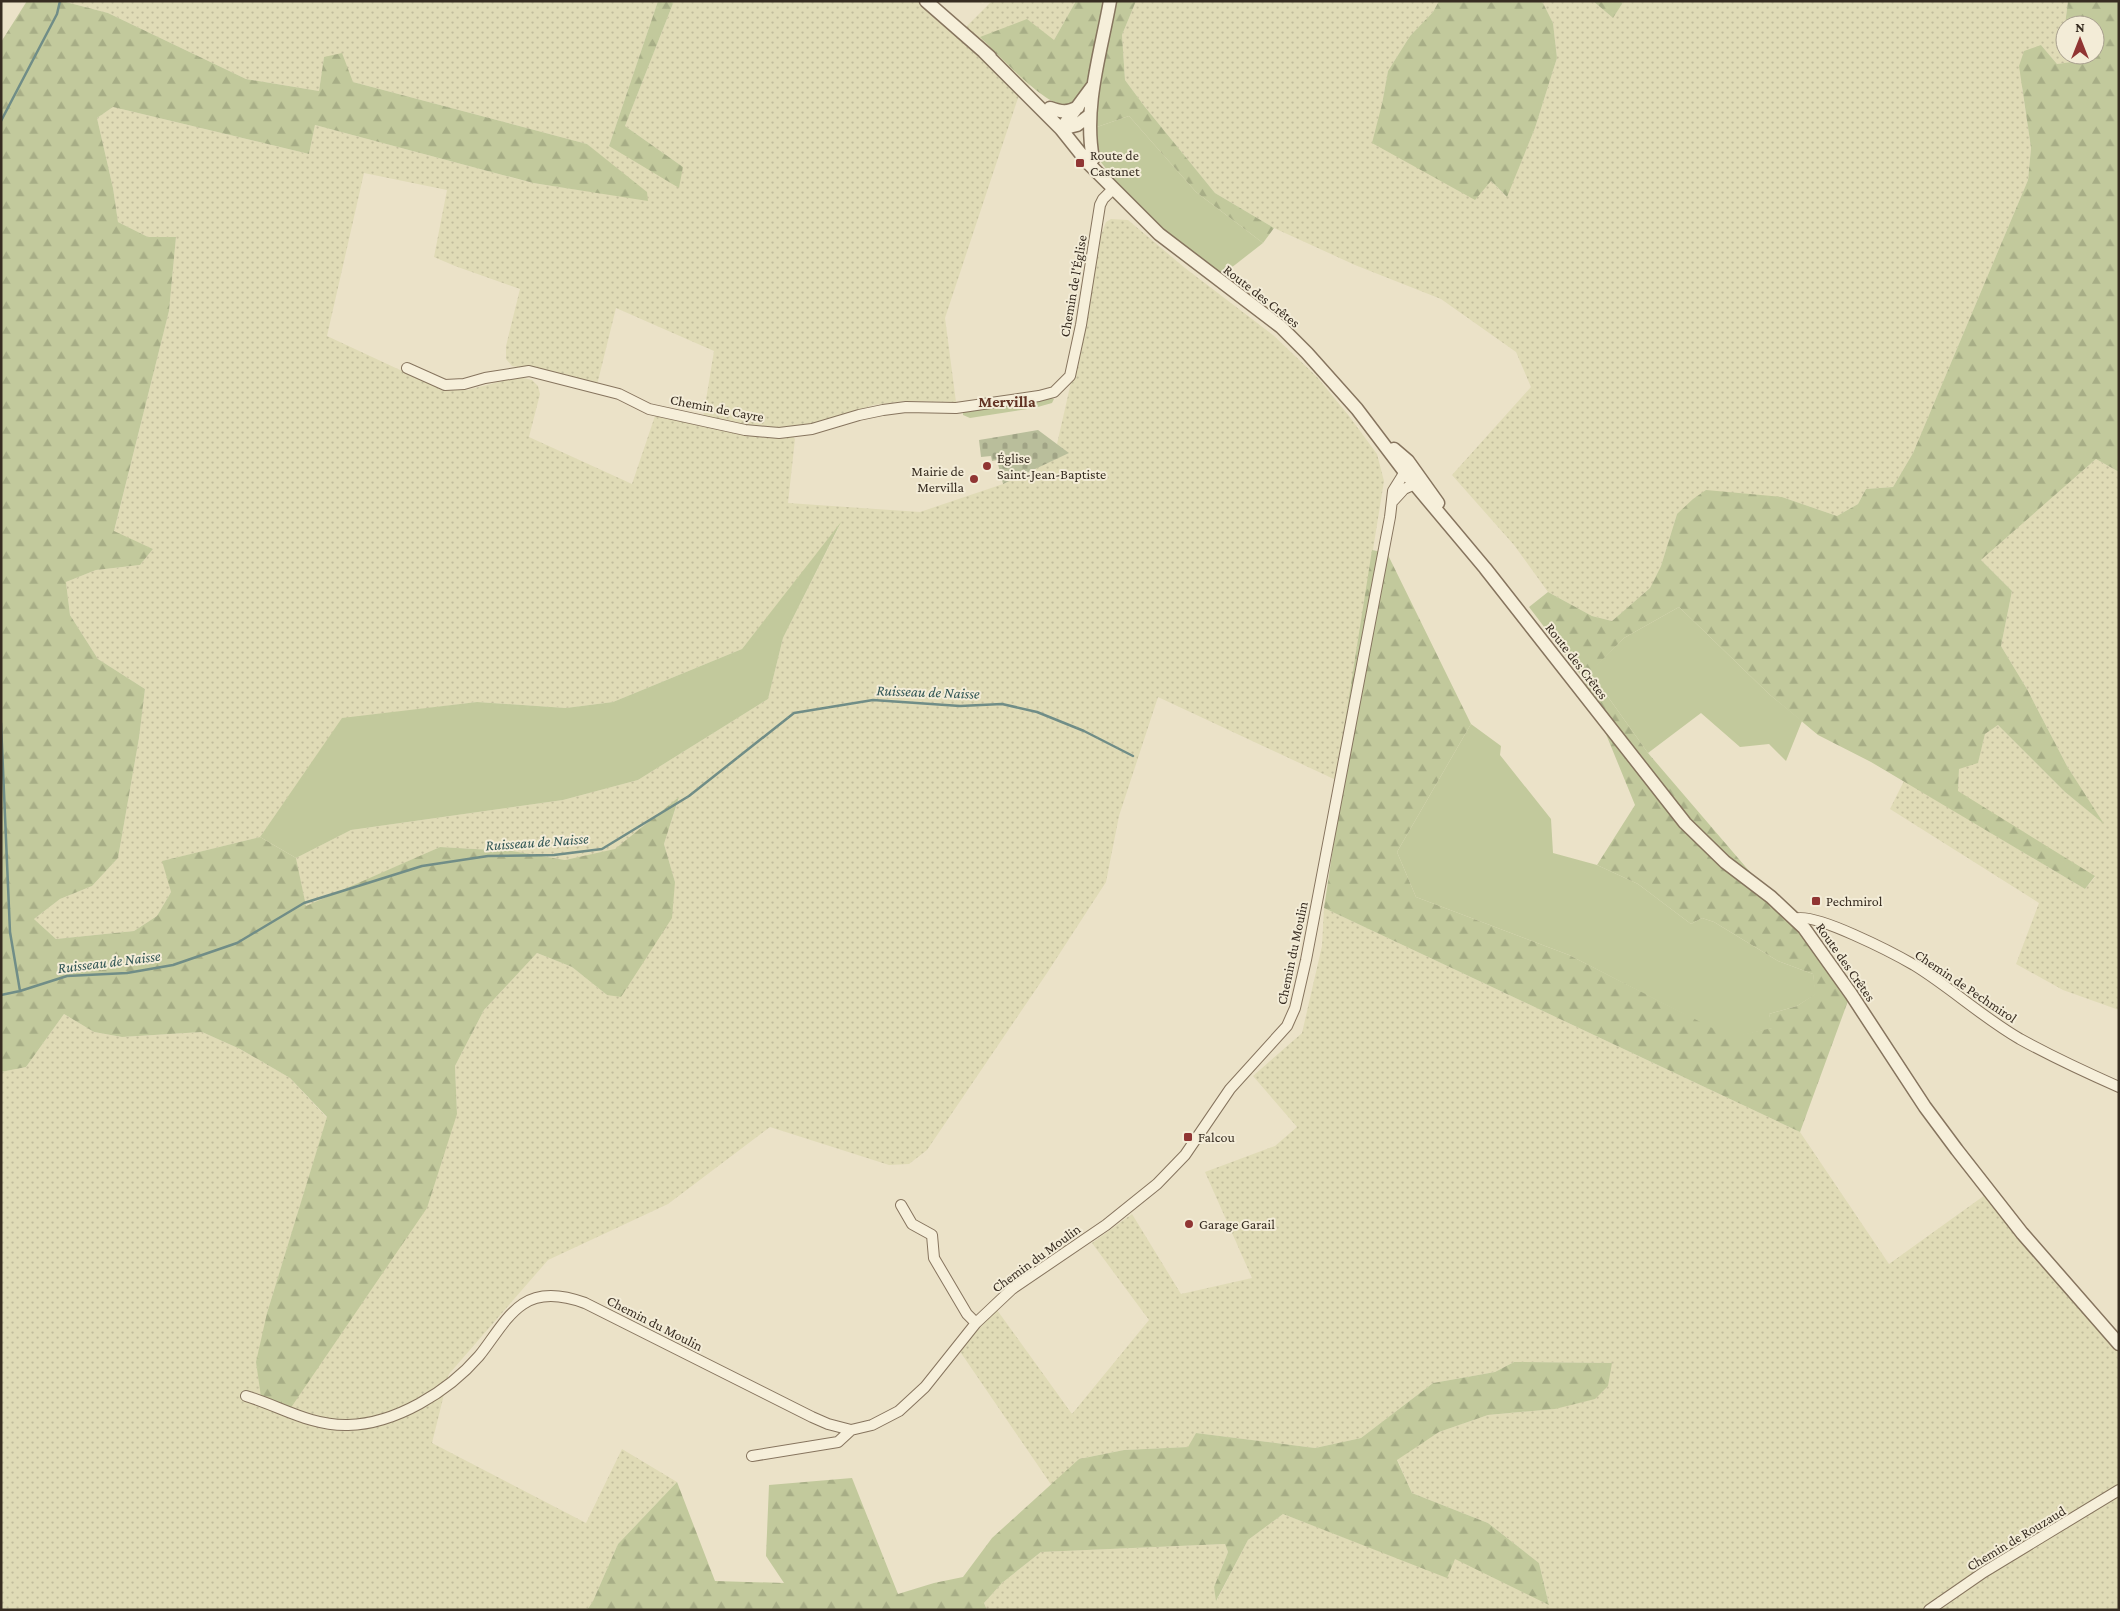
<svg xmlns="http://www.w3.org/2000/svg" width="2120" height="1611" viewBox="0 0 2120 1611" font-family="'Crimson Pro',serif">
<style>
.farmland{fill:url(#farmland-dots);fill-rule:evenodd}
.grass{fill:#c2c99c}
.forest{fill:url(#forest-firs)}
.cemetery{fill:url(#cemetery-stones)}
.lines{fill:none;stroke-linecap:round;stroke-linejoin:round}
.stream{stroke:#708d87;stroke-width:2.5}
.minor-casing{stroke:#86745e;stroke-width:12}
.tertiary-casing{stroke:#86745e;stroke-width:15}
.minor{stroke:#f6efda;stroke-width:10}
.tertiary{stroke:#f6efda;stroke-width:12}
.poi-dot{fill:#903533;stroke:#f3ecd7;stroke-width:2}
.labels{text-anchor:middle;stroke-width:4;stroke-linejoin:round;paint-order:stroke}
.poi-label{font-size:14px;fill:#372c21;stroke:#f3ecd7;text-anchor:start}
.street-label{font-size:14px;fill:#372c21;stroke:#f3ecd7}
.water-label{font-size:15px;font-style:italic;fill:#315655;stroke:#f3ecd7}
.quarter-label{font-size:16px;font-weight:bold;fill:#613223;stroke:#f3ecd7}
</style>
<defs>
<pattern id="farmland-dots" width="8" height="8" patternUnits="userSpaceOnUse" patternTransform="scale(1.25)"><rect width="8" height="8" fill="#e0dbb6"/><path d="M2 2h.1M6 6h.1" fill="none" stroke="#c1bc9c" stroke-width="1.8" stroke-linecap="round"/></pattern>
<pattern id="forest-firs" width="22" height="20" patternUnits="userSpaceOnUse" patternTransform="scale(1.25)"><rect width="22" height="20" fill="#c2c99c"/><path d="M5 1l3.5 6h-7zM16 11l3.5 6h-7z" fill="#a7ad86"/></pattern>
<pattern id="cemetery-stones" width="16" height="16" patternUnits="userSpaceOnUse" patternTransform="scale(1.25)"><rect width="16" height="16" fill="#b9be9b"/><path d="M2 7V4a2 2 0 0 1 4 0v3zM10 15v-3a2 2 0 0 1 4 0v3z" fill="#a0a385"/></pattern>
</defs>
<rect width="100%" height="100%" fill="#ebe2c8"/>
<path class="farmland" d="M62,1H658L609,146L683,167L625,126L674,1H930L966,27L992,1H1076L1054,40L981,37L1030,85L1018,98L945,318L956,402L904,401L874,405L809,425L792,435L795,439L788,503L920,512L1003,484L1068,453L1057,444L1084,325L1099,240L1106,222L1111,219L1128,220L1185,268L1273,335L1317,377L1349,416L1377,454L1384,481L1336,780L1158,697L1119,816L1106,882L1047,973L927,1150L909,1164L889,1165L770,1127L668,1204L548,1260L449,1374L432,1443L586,1523L622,1449L677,1482L618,1544L593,1601L587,1610H1V1072L26,1067L64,1014L94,1032L122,1037L202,1032L240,1049L290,1078L327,1118L267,1313L457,1114L455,1066L484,1010L537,953L572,967L607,995L675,882L664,844L679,798L615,850L565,860L512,851L440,847L306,907L296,858L351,830L563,800L638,780L768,699L783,638L840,525L742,649L613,702L566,708L477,702L342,719L260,837L163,861L171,892L157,916L134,931L56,939L34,919L60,899L92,886L118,858L139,738L145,689L98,659L70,615L66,582L96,570L140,565L153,549L114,532L169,311L176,237H148L118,222L113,188L97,118L113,107L309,154L315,125L532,183L648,200L587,144L353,82L324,57L319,91L246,79L108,13ZM364,173L447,190L434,257L455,266L520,289L506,346V359L512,366L553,373L597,385L616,308L714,351L702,424L656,413L632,484L529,437L540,394L538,386L532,380L519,377L467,390H443L327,336Z
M1136,1H1439L1433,12L1410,36L1388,71L1382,104L1491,181L1506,197L1535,128L1557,58L1553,23L1542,1H1593L1613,18L1624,1H2068L2064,34L2065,55H2072V62L2057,64L2041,45L2022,88L2031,148L2028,180L1913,453L1893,487L1866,489L1858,504L1837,516L1782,497L1677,514L1661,566L1650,588L1612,621L1592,616L1548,592L1514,545L1452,475L1531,387L1516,352L1441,299L1355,265L1274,228L1215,193L1145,107L1125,80L1122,35Z
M2096,459L2119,472V1010L2063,990L2016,964L2039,903L1890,809L1904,781L2085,889L2095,877L1958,792L1959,768L1978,762L1985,734L1998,725L2065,792L2102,822L2067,766L2027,689L2001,646L2012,591L1981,560Z
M1324,908L1800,1132L1889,1264L1985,1195L2109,1340L2119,1329V1610H987L984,1603L1002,1583L1041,1552L1225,1544L1228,1552L1214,1587L1217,1600L1248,1540L1283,1514L1447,1577L1455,1558L1549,1604L1539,1563L1488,1523L1412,1493L1397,1459L1439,1432L1488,1415L1555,1409L1612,1363L1514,1362L1495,1372L1433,1383L1361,1438L1315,1448L1196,1433L1189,1447L1124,1450L1079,1459L1052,1486L959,1350L997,1310L1072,1414L1149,1320L1092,1243L1132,1214L1181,1294L1252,1278L1205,1172L1275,1146L1297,1127L1253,1076L1302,1033L1322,946Z"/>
<path class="grass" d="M1129,116L1196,192L1263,243L1222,275L1194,255L1150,218L1124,192L1097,157L1094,128Z
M1051,398L1054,399L1052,403L1034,408L970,418L963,415V412L966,411L1022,404Z
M841,522L783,638L768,699L638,780L563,800L351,830L296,858L260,837L342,718L477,702L566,708L613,702L742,649Z
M1679,607L1769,694L1802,721L1786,761L1769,744L1740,747L1701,713L1648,753L1596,680L1583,678L1624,638Z
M1471,724L1501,746L1500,755L1551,819L1553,853L1597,865L1638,884L1691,924L1702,918L1714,922L1778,961L1813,974L1816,994L1797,1006L1769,1014L1773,1028L1730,1038L1569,955L1416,897L1397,852Z"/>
<path class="forest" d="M27,1H62L108,13L246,79L319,91L324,57L342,53L353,82L587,144L647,192L648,201L533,183L315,125L309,154L113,107L97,118L113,188L118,222L148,237H176L169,311L114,531L153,549L140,565L96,570L66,582L70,615L98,659L145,689L139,738L118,858L92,886L60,899L34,919L56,939L134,931L157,916L171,892L162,861L260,837L296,858L306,906L440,847L512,851L565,860L615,849L679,797L664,844L675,882L672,918L621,997L607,995L572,967L537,953L484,1010L455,1066L457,1114L427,1208L290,1409L261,1397L256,1362L267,1313L327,1117L290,1078L240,1049L202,1032L122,1037L94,1032L64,1014L26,1067L1,1072V42Z
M658,1H674L625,126L683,167L679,188L609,146Z
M1076,1H1136L1122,35L1125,80L1145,107L1215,193L1274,228L1263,243L1196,192L1129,116L1094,128L1088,82C1082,90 1075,106 1064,105C1043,104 996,52 980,37L1027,19L1054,40Z
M1439,1H1542L1553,23L1557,58L1535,128L1507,197L1491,181L1475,200L1372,143L1382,104L1388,71L1410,36L1433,12Z
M1593,1H1624L1613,18Z
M2068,1H2119V472L2096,459L1981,560L2012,591L2001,646L2027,689L2067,766L2104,824L2065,792L1998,725L1985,734L1978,763L1959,769L1958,791L2095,876L2085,889L1871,762L1818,735L1769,694L1679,607L1624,638L1584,678L1596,680L1648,753L1810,942L1848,1001L1800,1132L1324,908L1342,788L1336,780L1372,550L1387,553L1471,724L1397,852L1416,897L1569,955L1730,1037L1772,1028L1769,1014L1797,1006L1815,994L1813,974L1778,961L1714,922L1702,918L1691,924L1638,884L1597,865L1635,805L1583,678L1529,607L1548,592L1592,616L1612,621L1650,588L1661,566L1677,514L1693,499L1706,490L1782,497L1837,516L1858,504L1866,489L1893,487L1913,453L2028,180L2031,148L2019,66L2024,51L2041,45L2057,64L2071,62L2072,55H2095V25H2065Z
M1514,1362L1612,1363L1608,1386L1595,1399L1555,1409L1488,1415L1439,1432L1397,1460L1412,1493L1488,1523L1539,1563L1549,1605L1455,1559L1447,1578L1283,1514L1248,1540L1216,1601L1214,1587L1228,1552L1225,1544L1041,1552L1002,1583L984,1603L987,1610H587L593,1601L618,1544L677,1482L715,1581L784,1583L766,1556L769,1485L852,1478L898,1594L934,1583L963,1577L992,1538L1079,1459L1124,1450L1188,1447L1196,1433L1315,1448L1361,1438L1433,1383L1495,1372Z"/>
<path class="cemetery" d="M1038,430L1069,453L1003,484L997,460L992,461L991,456L981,457L979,440Z"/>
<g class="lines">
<path class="stream" d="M1,121L57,14L60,1
M1,723L10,932L20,991
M1,995L20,991L67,976L127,973L173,965L237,943L304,903L422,866L488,856L554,855L602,849L689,796L794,713L873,700L960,706L1002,704L1037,712L1084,731L1133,756"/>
<defs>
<path id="minor" d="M407,368L445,385L464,384L485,378L529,371L619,394L649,409L745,430L779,433L812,429L859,415L883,410L906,407L956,408L1039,396L1054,392L1070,376L1081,325L1100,205L1103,199L1113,189
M1795,919C1813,911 1895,954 1914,965C1950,987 1982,1017 2020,1039C2051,1056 2085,1072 2119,1087
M901,1205L912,1224L932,1235L934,1258L967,1314L976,1323
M246,1396C280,1406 310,1426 348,1425C395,1424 448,1392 479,1356C493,1339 505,1316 523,1304C542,1291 566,1296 585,1303L812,1417L828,1424L851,1430L872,1425L899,1411L925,1387L976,1323L1012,1289L1106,1225L1157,1184L1185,1155L1230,1089L1287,1026L1295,1008L1306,960L1390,517L1393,491L1403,475L1417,473L1415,484L1404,489L1393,501
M752,1456L838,1442L851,1430
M1929,1610L1984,1572L2119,1490"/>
<path id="tertiary" d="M926,1L990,57
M984,52L1061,129L1089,164L1159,234L1281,327L1307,353L1357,409L1407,475L1485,568L1685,823L1725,862L1771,897L1804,928L1851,994L1925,1107L1957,1150L2022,1233L2119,1344
M1050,108C1061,112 1068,113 1078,107
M1061,129L1092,87
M1061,129L1077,125L1090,115
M1093,159C1083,107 1101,52 1110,1
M1394,449L1408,461L1438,503"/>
</defs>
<use href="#minor" class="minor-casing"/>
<use href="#tertiary" class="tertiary-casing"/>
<use href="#minor" class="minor"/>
<use href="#tertiary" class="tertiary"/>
</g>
<g class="poi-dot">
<rect x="1075" y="158" width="10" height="10" rx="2.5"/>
<circle cx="987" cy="466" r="5"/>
<circle cx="974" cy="479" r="5"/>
<rect x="1811" y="896" width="10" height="10" rx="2.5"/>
<rect x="1183" y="1132" width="10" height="10" rx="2.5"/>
<circle cx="1189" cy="1224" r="5"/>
</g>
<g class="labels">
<g class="poi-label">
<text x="1090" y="160">Route de<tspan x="1090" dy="16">Castanet</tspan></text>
<text x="997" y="463">Église<tspan x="997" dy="16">Saint-Jean-Baptiste</tspan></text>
<text x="964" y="476" text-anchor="end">Mairie de<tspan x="964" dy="16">Mervilla</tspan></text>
<text x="1826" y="906">Pechmirol</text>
<text x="1198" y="1142">Falcou</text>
<text x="1199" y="1229">Garage Garail</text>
</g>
<g class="street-label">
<text transform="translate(1073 286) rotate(-80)" y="5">Chemin de l'Église</text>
<text transform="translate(1262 296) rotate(38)" y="5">Route des Crêtes</text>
<text transform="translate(717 408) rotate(11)" y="5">Chemin de Cayre</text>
<text transform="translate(1577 661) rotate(52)" y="5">Route des Crêtes</text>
<text transform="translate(1292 953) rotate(-78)" y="5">Chemin du Moulin</text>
<text transform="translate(1846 962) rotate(55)" y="5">Route des Crêtes</text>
<text transform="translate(1966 986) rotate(34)" y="5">Chemin de Pechmirol</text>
<text transform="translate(1036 1258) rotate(-36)" y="5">Chemin du Moulin</text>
<text transform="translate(655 1323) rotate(27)" y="5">Chemin du Moulin</text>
<text transform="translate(2016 1538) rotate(-31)" y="5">Chemin de Rouzaud</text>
</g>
<g class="water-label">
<text transform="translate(928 692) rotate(2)" y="5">Ruisseau de Naisse</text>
<text transform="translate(537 842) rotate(-4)" y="5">Ruisseau de Naisse</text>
<text transform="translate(109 962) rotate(-7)" y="5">Ruisseau de Naisse</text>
</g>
<g class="quarter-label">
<text x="1007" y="407">Mervilla</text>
</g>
</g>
<rect width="2120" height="1611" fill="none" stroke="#372c21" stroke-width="5"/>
<g transform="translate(2080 40)"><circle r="24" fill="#f3ecd7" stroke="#a89f8e"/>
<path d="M0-4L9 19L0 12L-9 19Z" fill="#903533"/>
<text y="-8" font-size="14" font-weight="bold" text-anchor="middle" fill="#372c21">N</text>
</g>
</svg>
